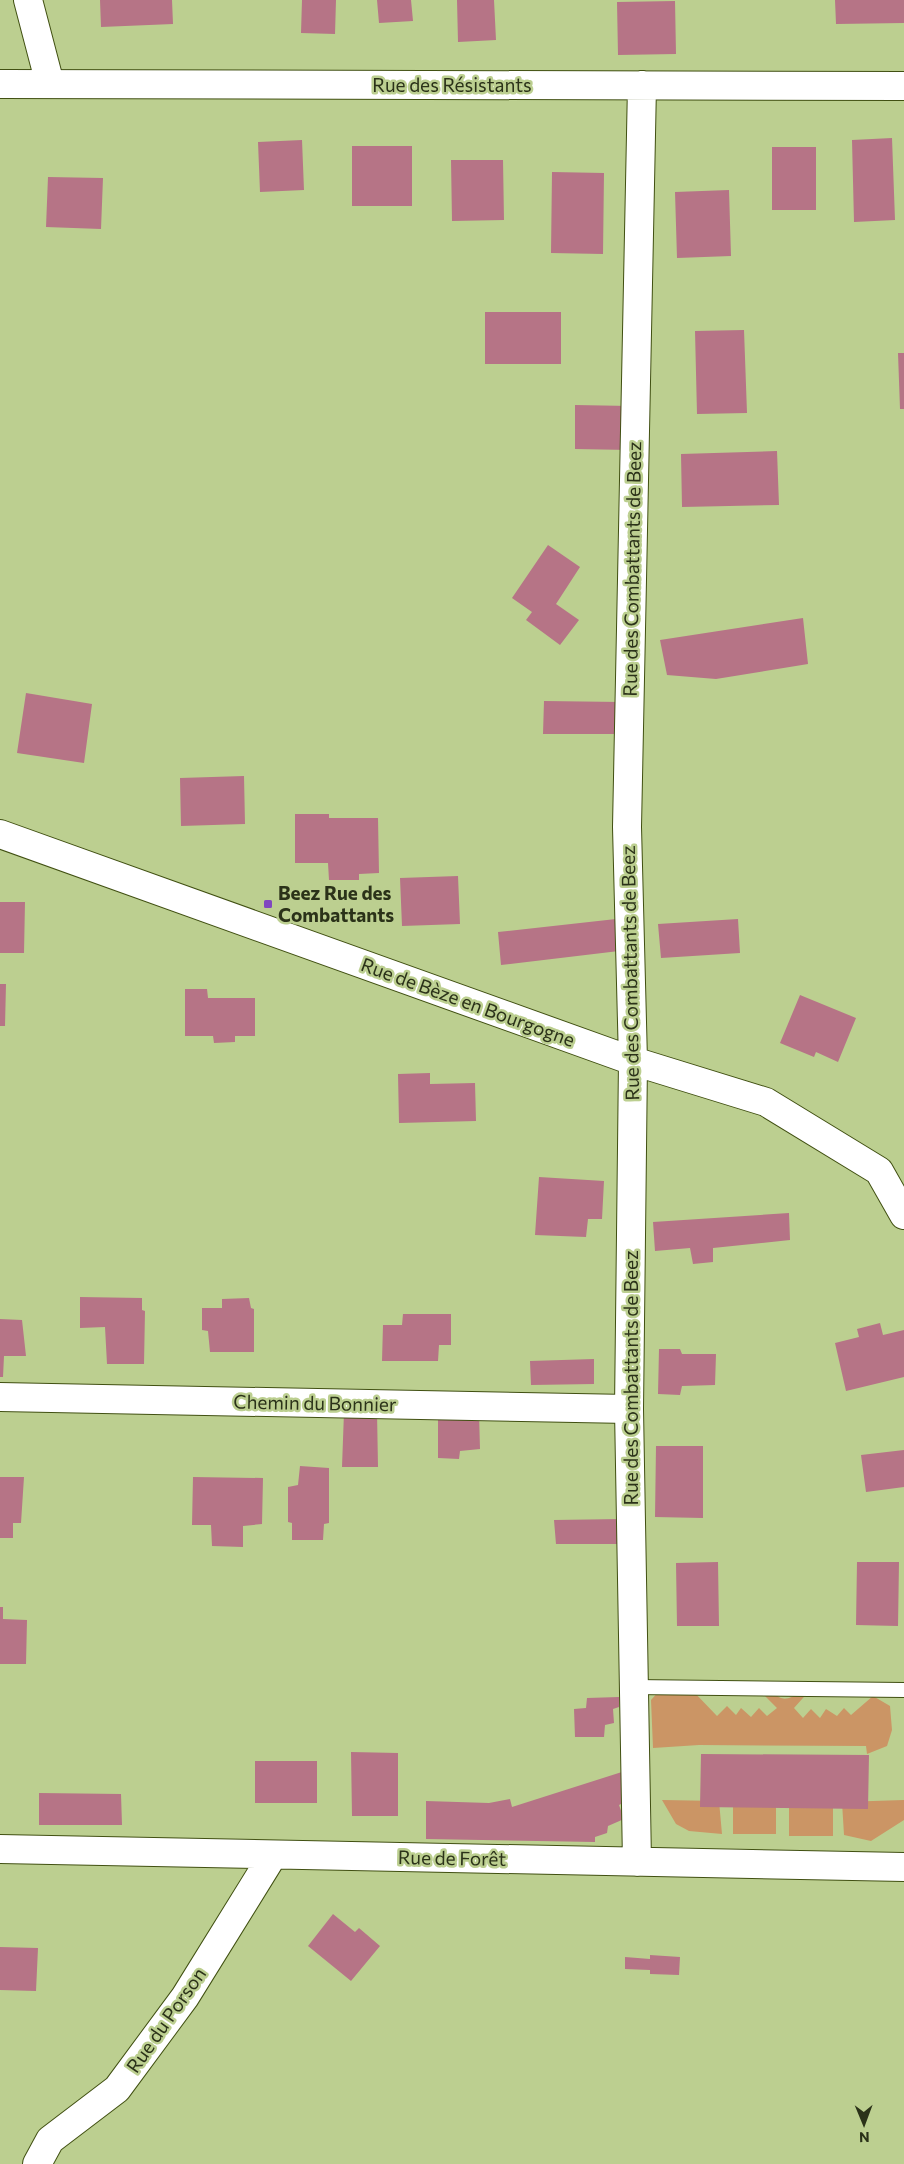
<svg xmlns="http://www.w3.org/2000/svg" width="904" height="2164" viewBox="0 0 904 2164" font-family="Commissioner,sans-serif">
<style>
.green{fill:#cb9565}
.building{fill:#b67486}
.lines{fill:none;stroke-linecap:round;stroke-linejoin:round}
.lane-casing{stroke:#415012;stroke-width:16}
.street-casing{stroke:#415012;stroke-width:30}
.lane{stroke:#fff;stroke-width:14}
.street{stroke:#fff;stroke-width:28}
.poi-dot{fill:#8048bf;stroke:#bccf90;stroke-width:2}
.labels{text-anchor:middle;stroke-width:5;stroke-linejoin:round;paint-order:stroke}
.street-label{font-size:19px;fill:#2b3219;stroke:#bccf90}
.poi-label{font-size:19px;font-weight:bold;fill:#2b3219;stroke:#bccf90;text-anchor:start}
</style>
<rect width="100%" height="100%" fill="#bccf90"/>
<path class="green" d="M806,1689H811L794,1708L803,1718L811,1709L820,1718L826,1709L837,1716L844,1708L851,1715L873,1696L890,1706L892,1730L887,1746L867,1754L866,1746L699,1745L653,1748L651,1700L660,1690H692L717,1716L727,1706L736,1715L741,1708L751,1717L759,1708L767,1716L777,1708L760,1691C784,1690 774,1710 806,1689Z
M662,1800L719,1801L722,1834L689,1831L676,1824Z
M733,1800L776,1801V1834H733Z
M904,1800V1820L871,1841L844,1835L842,1802Z
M789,1801H833V1836H789Z"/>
<path class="building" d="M100,0H172L173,24L101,27Z
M302,0H336L335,34L301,33Z
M377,0H411L413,21L379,23Z
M457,0H494L496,40L458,42Z
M835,0H904V23L836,24Z
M675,1L676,54L618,55L617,2Z
M892,138L895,220L854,222L852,140Z
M302,140L304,190L260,192L258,142Z
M352,146H412V206H352Z
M772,147H816V210H772Z
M451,160H503L504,220L452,221Z
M552,172L604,173L603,254L551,253Z
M48,177L103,178L101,229L46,227Z
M729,190L731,256L677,258L675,192Z
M485,312H561V364H485Z
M744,330L747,413L697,414L695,331Z
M898,353H904V409H900Z
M575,405L630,406L629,450L575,449Z
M777,451L779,505L682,507L681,454Z
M548,545L580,567L556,604L579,620L560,645L526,620L532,612L512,598Z
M803,618L808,664L716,679L667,675L660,640Z
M26,693L92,704L84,763L17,753Z
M544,701L621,702L620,734H543Z
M244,776L245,824L181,826L180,778Z
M295,814H329V818H378L379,873L359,874V880H329L328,863H295Z
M458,876L460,924L402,926L400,878Z
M0,902H25L24,953H0Z
M616,919L619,951L501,965L498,932Z
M738,919L740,953L661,958L658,924Z
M0,984H6L5,1026H0Z
M185,989H207L208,998H255V1036H235V1042L214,1043L213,1036H185Z
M800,995L856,1018L838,1062L816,1052L814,1057L780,1043Z
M430,1073V1084L475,1083L476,1121L399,1123L398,1074Z
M539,1177L604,1181L602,1219H588L586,1237L535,1235Z
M789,1213L790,1240L713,1248V1262L693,1264L690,1248L655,1251L653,1222Z
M80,1297L142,1298V1310L145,1311L144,1364H107L105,1327L80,1328Z
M249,1298L251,1308L254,1309V1352H210L208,1331L202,1330V1308H222V1299Z
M403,1314H451V1345H439L438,1361H382L383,1325H402Z
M0,1319L22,1320L26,1356H4L3,1377H0Z
M880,1323L883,1335L904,1330V1377L846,1391L835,1343L859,1337L857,1329Z
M659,1349H680L682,1354H716L715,1385L682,1386L680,1395L658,1394Z
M594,1359V1384L531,1385L530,1361Z
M344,1412H377L378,1467H342Z
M438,1413H479L480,1449L460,1451L459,1459L438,1458Z
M656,1446H703V1518L655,1517Z
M904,1450V1487L866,1492L861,1455Z
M300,1466L329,1468V1523L324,1524L323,1540H292V1523L288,1522V1487L298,1485Z
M0,1477H24L21,1523H13V1538H0Z
M193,1477L263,1478L262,1524L243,1526V1547L212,1546L211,1525H192Z
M622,1519L621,1544H556L554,1520Z
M718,1562L719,1626H677L676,1563Z
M857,1562H899L898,1626L856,1625Z
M0,1607H3V1619L27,1620L26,1664H0Z
M619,1697V1707L613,1709L614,1723L605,1725L604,1737H575L574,1709L586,1708L587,1698Z
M351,1752L398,1753V1816H352Z
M701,1754L869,1755L868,1809L700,1807Z
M255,1761H317V1803H255Z
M625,1771L631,1799L619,1805L624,1819L608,1826L607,1833L595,1837V1842L426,1839V1801L489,1803L510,1799L512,1807Z
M39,1793L121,1794L122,1825H39Z
M333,1914L355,1932L359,1928L380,1946L351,1981L308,1946Z
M0,1947L38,1948L36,1991L0,1990Z
M650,1955L680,1957L679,1975L650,1974V1970L625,1969V1957L650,1959Z"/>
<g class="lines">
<defs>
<path id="lane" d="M634,1687L904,1690"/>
<path id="street" d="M28,0L50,84
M0,84L904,86
M0,834L633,1061L766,1102L879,1171L904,1215
M0,1397L629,1409
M0,1849L904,1867
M637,1862L629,1409L633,1061L627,827L642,85
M37,2164L50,2140L117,2089L185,1997L273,1855"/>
</defs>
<use href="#lane" class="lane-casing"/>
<use href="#street" class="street-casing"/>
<use href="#lane" class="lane"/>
<use href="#street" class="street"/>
</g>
<rect class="poi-dot" x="263" y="899" width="10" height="10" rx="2.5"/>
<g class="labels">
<g class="street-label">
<text x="452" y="92">Rue des Résistants</text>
<text transform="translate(632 569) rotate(-89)" y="7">Rue des Combattants de Beez</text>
<text transform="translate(630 973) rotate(-91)" y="7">Rue des Combattants de Beez</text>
<text transform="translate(468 1002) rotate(20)" y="7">Rue de Bèze en Bourgogne</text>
<text transform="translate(631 1378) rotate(-90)" y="7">Rue des Combattants de Beez</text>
<text transform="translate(315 1403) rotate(1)" y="7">Chemin du Bonnier</text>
<text transform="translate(452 1858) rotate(1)" y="7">Rue de Forêt</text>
<text transform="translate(166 2020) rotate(-55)" y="7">Rue du Porson</text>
</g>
<g class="poi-label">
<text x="278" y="900">Beez Rue des<tspan x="278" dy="22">Combattants</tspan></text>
</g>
</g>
<g transform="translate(864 2124) rotate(179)" stroke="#bccf90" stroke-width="4" paint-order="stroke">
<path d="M0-4L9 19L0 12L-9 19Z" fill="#2b3219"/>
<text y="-8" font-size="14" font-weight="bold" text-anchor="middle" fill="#2b3219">N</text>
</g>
</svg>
